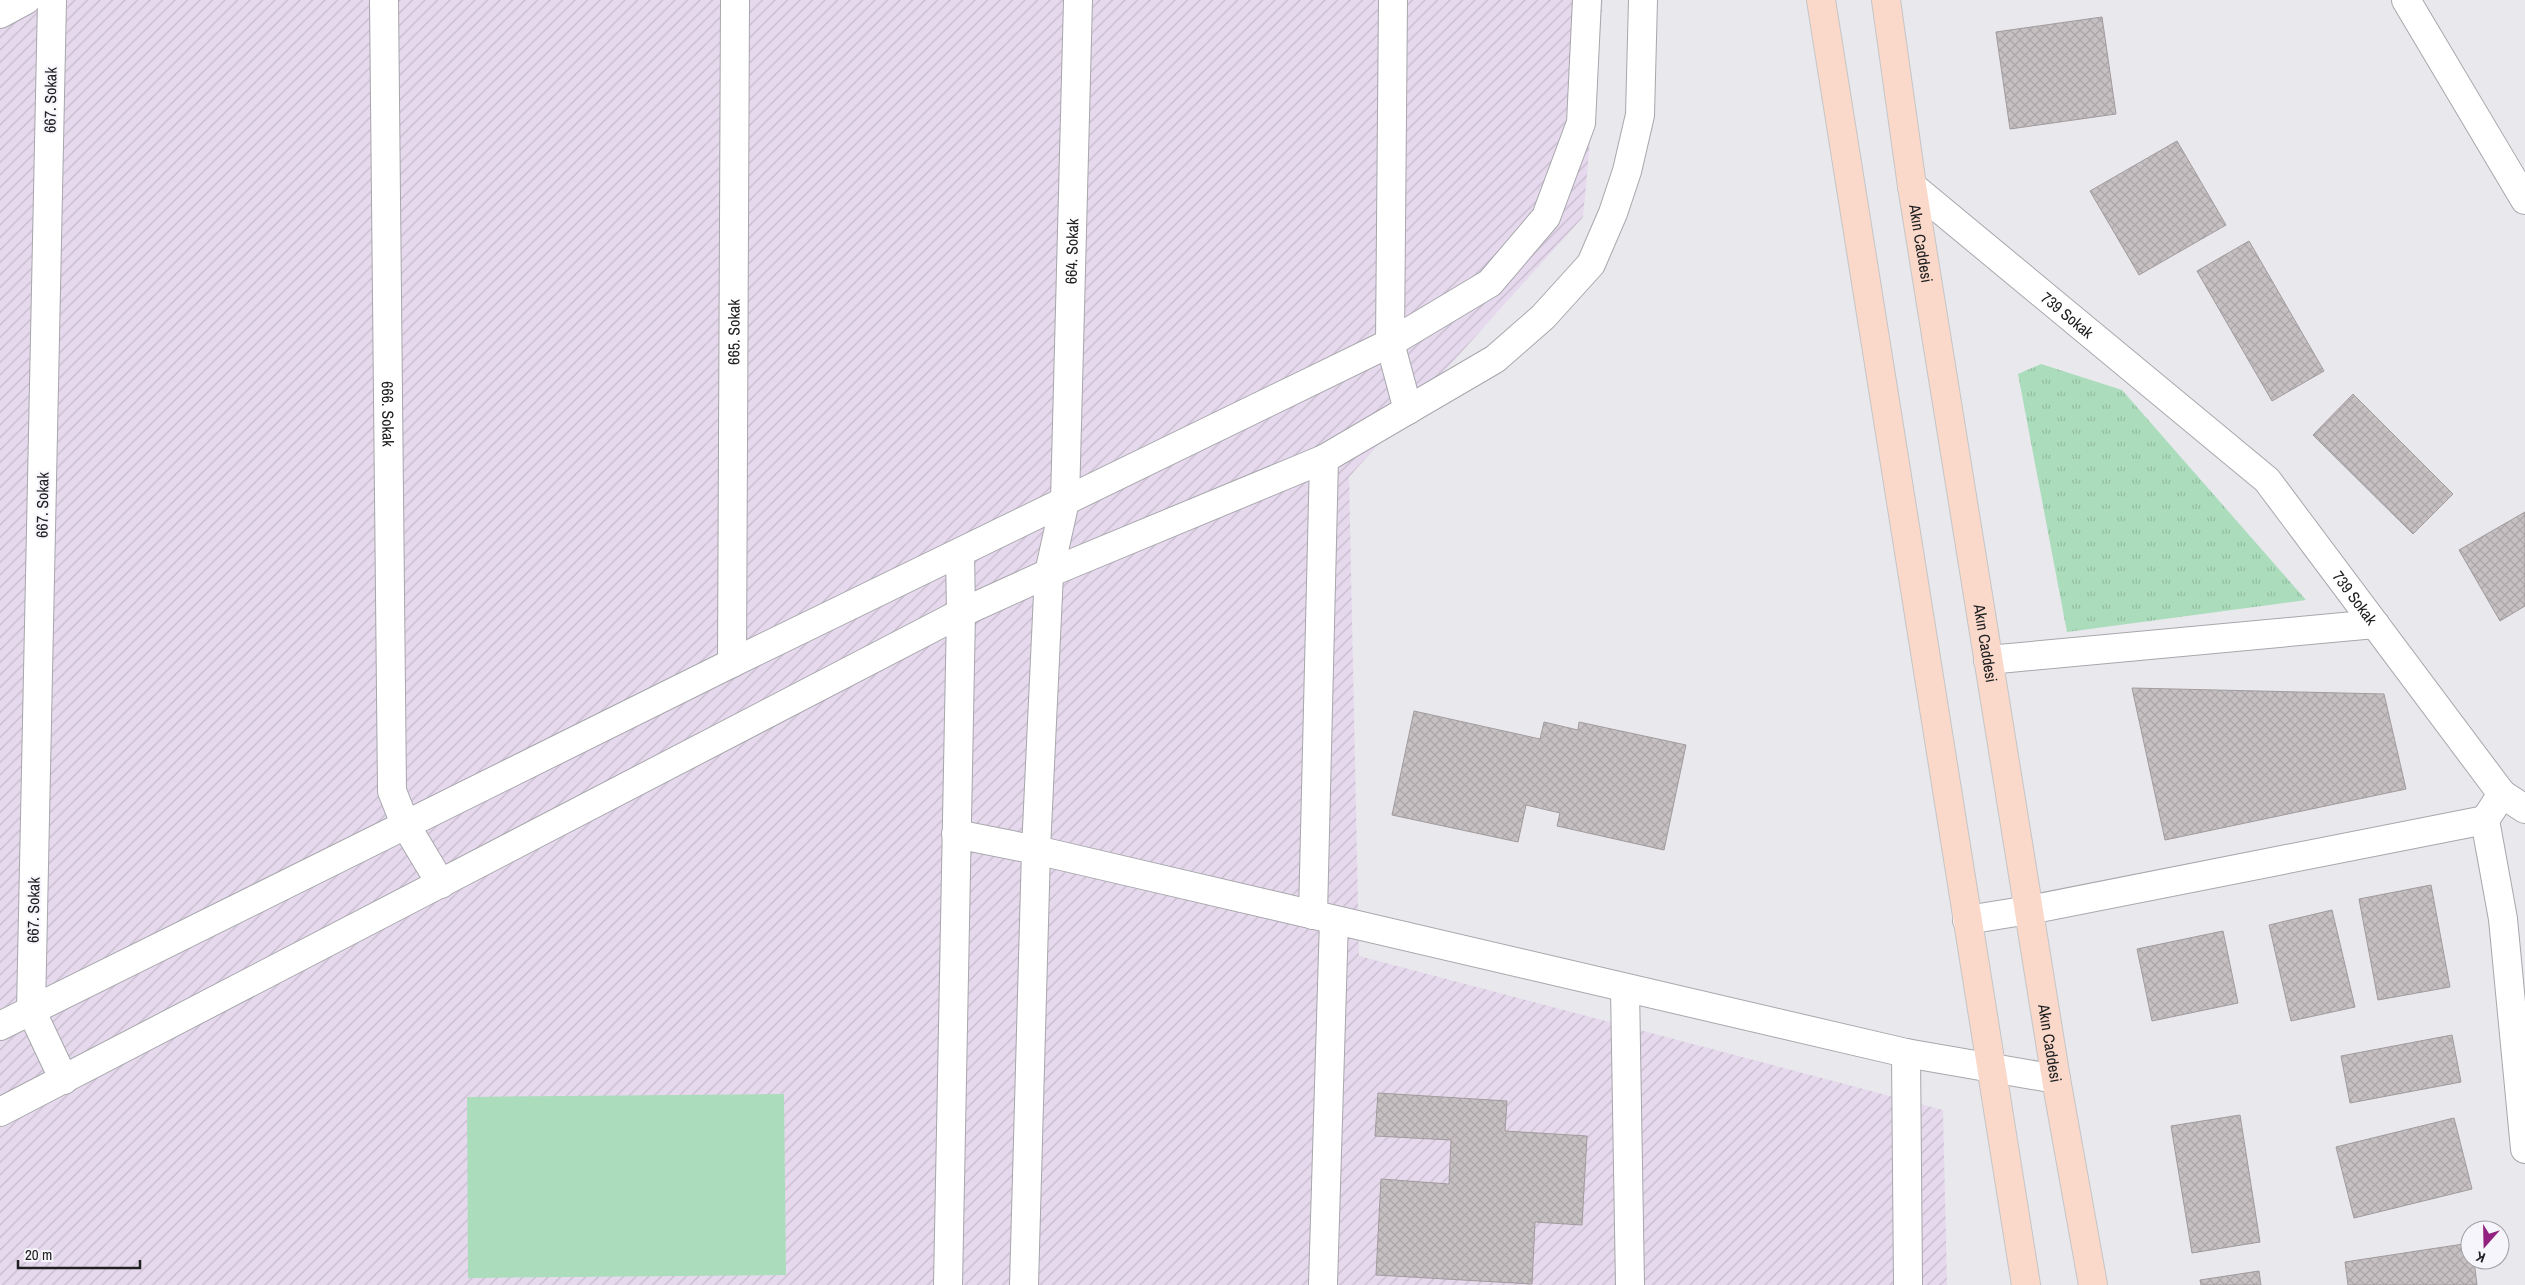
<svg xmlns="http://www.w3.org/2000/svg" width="2525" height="1285" viewBox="0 0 2525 1285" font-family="'Archivo Narrow',sans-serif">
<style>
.industrial{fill:url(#industrial-furrows)}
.grass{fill:url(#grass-tufts)}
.pitch{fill:#abdcbb}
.building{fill:url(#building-cross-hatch);stroke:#a29b9d}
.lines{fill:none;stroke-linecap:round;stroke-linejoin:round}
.minor-casing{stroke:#a7a7ac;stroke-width:30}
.major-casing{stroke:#c5c5c6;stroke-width:30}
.minor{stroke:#fff;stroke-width:28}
.major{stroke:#fad9ca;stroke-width:28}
.labels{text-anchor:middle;stroke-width:4;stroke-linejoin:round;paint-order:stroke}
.street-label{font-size:16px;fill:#202022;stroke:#f5f5fb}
</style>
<defs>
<pattern id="industrial-furrows" width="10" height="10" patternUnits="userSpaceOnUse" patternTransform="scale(1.25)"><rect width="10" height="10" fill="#e6d9ed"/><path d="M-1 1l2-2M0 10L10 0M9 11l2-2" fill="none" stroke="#c5bacb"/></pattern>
<pattern id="grass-tufts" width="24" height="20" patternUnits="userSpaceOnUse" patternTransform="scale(1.25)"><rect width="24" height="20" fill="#abdcbb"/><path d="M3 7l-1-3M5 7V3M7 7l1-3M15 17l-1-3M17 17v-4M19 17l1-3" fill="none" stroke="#93bca0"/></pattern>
<pattern id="building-cross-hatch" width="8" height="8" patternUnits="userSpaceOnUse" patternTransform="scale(1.25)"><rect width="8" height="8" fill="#c6c0c2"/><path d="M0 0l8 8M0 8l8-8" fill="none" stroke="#aaa5a6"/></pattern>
</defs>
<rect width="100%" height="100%" fill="#e8e8ed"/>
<path class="industrial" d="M0,0H1603L1583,217L1349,477L1359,956L1943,1110L1947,1285H0Z"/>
<path class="grass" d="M2041,364L2122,390L2306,600L2067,632L2018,374Z"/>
<path class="pitch" d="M784,1094L786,1275L468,1278L467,1097Z"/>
<path class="building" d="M2102,17L2116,114L2010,129L1996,32Z
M2177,141L2226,225L2139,275L2090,191Z
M2249,241L2324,371L2272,401L2197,271Z
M2353,394L2453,494L2413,534L2313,435Z
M2525,512V606L2500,621L2459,550Z
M2132,688L2384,694L2406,789L2165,840Z
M1414,711L1540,739L1544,722L1578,730L1579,722L1686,745L1664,850L1557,826L1560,813L1526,805L1518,842L1392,815Z
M2431,885L2450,987L2378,1000L2359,899Z
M2332,910L2355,1007L2291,1021L2269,925Z
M2223,931L2238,1003L2152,1021L2137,949Z
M2452,1035L2461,1082L2350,1103L2341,1056Z
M1378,1093L1507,1101L1505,1131L1587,1136L1582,1225L1535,1222L1532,1284L1376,1275L1381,1179L1449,1184L1451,1140L1375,1136Z
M2240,1115L2260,1242L2192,1253L2171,1126Z
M2454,1118L2472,1189L2354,1218L2336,1147Z
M2470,1243V1260H2474L2477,1285H2348L2345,1262Z
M2259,1271L2261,1285H2201L2200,1280Z"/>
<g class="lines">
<defs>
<g id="minor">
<path d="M52,0L31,1010L64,1080"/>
<path id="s1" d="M384,0L392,791L405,824L441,884"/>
<path d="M1393,0L1390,343L1408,410"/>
<path d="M2406,0L2525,200"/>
<path d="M0,14L26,0"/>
<path id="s2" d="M1912,186L2267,480L2502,794L2485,820L2503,919L2525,1149"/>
<path d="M1988,660L2375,624"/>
<path id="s3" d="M732,663L735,0"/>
<path d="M2502,794L2525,809"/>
<path d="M956,834L1036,850L1906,1053L2056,1079"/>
<path d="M1313,915L1324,459"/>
<path d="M1967,920L2029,910L2485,820"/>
<path d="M1625,988L1630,1285"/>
<path d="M0,1026L732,663L1390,343L1490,283L1546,217L1581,123L1587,0"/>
<path d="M1906,1053L1908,1285"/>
<path d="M0,1112L961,613L1049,573L1324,459L1495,359L1543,317L1591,264L1613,213L1627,171L1640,115L1643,0"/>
<path d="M948,1285L961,613L960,553"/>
<path id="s4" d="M1024,1285L1036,850L1049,573L1065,501L1078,0"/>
<path d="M1323,1285L1334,920"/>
</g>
<g id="major">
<path d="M1821,0L2026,1285"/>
<path id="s5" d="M1886,0L1912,186L2056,1079L2093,1285"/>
</g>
</defs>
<use href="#minor" class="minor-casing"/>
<use href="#major" class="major-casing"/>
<use href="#minor" class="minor"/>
<use href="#major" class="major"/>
</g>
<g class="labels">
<g class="street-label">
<text transform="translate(50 100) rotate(-89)" y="6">667. Sokak</text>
<text dy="6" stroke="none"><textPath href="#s5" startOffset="246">Akın Caddesi</textPath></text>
<text dy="6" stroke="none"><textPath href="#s4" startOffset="1036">664. Sokak</textPath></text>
<text dy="6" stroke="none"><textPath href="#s2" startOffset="202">739 Sokak</textPath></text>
<text dy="6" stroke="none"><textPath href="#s3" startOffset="331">665. Sokak</textPath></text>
<text dy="6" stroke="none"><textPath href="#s1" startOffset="414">666. Sokak</textPath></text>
<text transform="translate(42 505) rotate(-89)" y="6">667. Sokak</text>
<text dy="6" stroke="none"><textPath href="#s2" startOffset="608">739 Sokak</textPath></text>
<text dy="6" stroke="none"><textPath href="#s5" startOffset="651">Akın Caddesi</textPath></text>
<text transform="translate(33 910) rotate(-89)" y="6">667. Sokak</text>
<text dy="6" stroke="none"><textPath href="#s5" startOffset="1056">Akın Caddesi</textPath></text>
</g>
</g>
<g transform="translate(2485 1245) rotate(200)"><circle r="24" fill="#f5f5fb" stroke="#a0a0a4"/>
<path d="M0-4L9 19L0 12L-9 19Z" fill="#932180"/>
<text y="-8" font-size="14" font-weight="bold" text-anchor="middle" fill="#202022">K</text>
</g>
<path d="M18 1260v8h122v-8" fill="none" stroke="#202022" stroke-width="2.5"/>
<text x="25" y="1260" font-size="15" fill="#202022" stroke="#f5f5fb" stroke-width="4" paint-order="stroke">20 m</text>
</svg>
